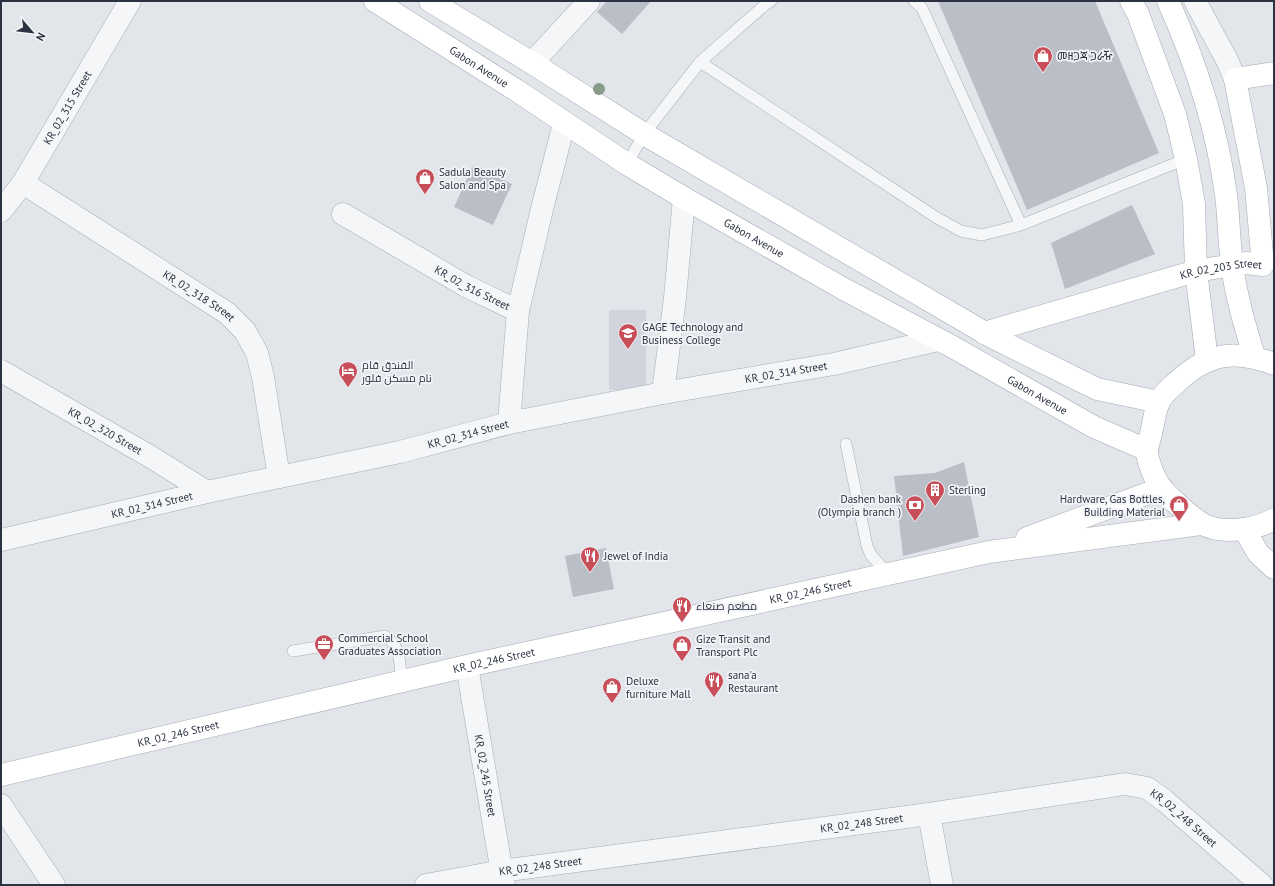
<svg xmlns="http://www.w3.org/2000/svg" width="1275" height="886" viewBox="0 0 1275 886" font-family="'PT Sans',Cairo,'Noto Sans Ethiopic',sans-serif">
<style>
.built{fill:#d1d4dc}
.building{fill:#babec7}
.lines{fill:none;stroke-linecap:round;stroke-linejoin:round}
.lane-casing{stroke:#a7acb4;stroke-width:12}
.street-casing{stroke:#a7acb4;stroke-width:23}
.secondary-casing{stroke:#a7acb4;stroke-width:23}
.primary-casing{stroke:#a2a9b5;stroke-width:23}
.lane{stroke:#f5f6f8;stroke-width:11}
.street{stroke:#f5f6f8;stroke-width:22}
.secondary{stroke:#fff;stroke-width:22}
.primary{stroke:#fff;stroke-width:22}
.tree{fill:#889a89}
.labels{text-anchor:middle;stroke-width:3.5;stroke-linejoin:round;paint-order:stroke}
.poi-label{font-size:11px;fill:#2b3241;stroke:#f2f4f7;text-anchor:start}
.street-label{font-size:11px;fill:#2b3241;stroke:#f2f4f7}
</style>
<rect width="100%" height="100%" fill="#e2e5ea"/>
<path class="built" d="M609,310H646V390H609Z"/>
<path class="building" d="M607,1H651L622,34L597,12Z
M938,1H1095L1159,153L1027,210Z
M473,166L512,184L493,225L454,207Z
M1132,205L1155,254L1065,289L1051,243Z
M964,462L979,537L903,556L894,476L935,473Z
M606,548L614,589L573,597L565,556Z"/>
<g class="lines">
<defs>
<path id="lane" d="M914,1L922,8L1021,225
M700,62L937,218L961,231L982,235L1021,225L1186,159
M627,164L644,134L700,62L766,4L771,1
M846,444L867,546L871,555L888,574
M293,651L385,636C402,647 399,663 402,682"/>
<g id="street">
<path d="M1195,1L1227,60L1235,79"/>
<path d="M532,63L589,1"/>
<path id="s1" d="M23,183L227,313L245,331L257,353L263,377L279,477"/>
<path id="s2" d="M1,211L23,183L130,1"/>
<path id="s3" d="M343,214L466,286L518,311L542,209L564,124"/>
<path id="s4" d="M1,371L151,457L207,492"/>
<path d="M663,393L675,298L684,198"/>
<path d="M509,423L518,311"/>
<path id="s5" d="M1,540L207,492L400,452L509,423L663,393L834,364L938,340"/>
<path id="s6" d="M467,666L504,885"/>
<path d="M1,805L54,885"/>
<path d="M929,814L942,885"/>
<path id="s7" d="M426,885L502,871L929,814L1125,784L1147,788L1165,801L1262,885"/>
</g>
<g id="secondary">
<path id="s8" d="M984,333L1196,271L1246,263L1263,265L1256,188L1235,79L1274,73"/>
<path d="M1027,538L1162,488"/>
<path id="s9" d="M1,775L467,666L989,552L1201,524"/>
</g>
<g id="primary">
<path id="s10" d="M375,1L516,90L627,164L684,198L842,288L951,346L1094,427L1147,450"/>
<path d="M430,1L532,63L644,134L992,337L1097,389L1159,402"/>
<path d="M1131,1L1138,14L1175,114L1186,159L1194,204L1196,271L1207,360"/>
<path d="M1168,1C1196,63 1217,128 1226,195C1229,218 1229,242 1232,265C1236,296 1245,326 1254,356"/>
<path d="M1274,364C1235,349 1208,353 1177,382C1171,387 1162,395 1159,402C1155,410 1154,420 1152,429C1151,435 1148,443 1147,450C1147,461 1155,480 1162,489C1169,497 1192,518 1201,523C1220,535 1256,530 1274,519"/>
<path d="M1244,529L1258,553L1274,568"/>
</g>
</defs>
<use href="#lane" class="lane-casing"/>
<use href="#street" class="street-casing"/>
<use href="#secondary" class="secondary-casing"/>
<use href="#primary" class="primary-casing"/>
<use href="#lane" class="lane"/>
<use href="#street" class="street"/>
<use href="#secondary" class="secondary"/>
<use href="#primary" class="primary"/>
</g>
<circle class="tree" cx="599" cy="89" r="6"/>
<defs>
<symbol id="shop-pin" viewBox="-11 -11 22 30"><path d="M0 17L-7.5 6A9.5 9.5 0 1 1 7.5 6Z" fill="#c84e59" stroke="#f2f4f7"/><path d="M-5-2.5h2.3a2.7 3.5 0 0 1 5.4 0H5L5.5 6h-11ZM-1.5-2.5h3a1.5 2.3 0 0 0-3 0Z" fill="#fff"/></symbol>
<symbol id="university-pin" viewBox="-11 -11 22 30"><path d="M0 17L-7.5 6A9.5 9.5 0 1 1 7.5 6Z" fill="#c84e59" stroke="#f2f4f7"/><path d="M0-5L7-2L0 1L-7-2ZM-4 1L0 2.5L4 1V4Q0 6-4 4Z" fill="#fff"/></symbol>
<symbol id="hotel-pin" viewBox="-11 -11 22 30"><path d="M0 17L-7.5 6A9.5 9.5 0 1 1 7.5 6Z" fill="#c84e59" stroke="#f2f4f7"/><path d="M-6-4.5h1.5V1H6V5H4.5V3h-9V5H-6ZM-4 0a1.8 1.8 0 1 1 3.6 0ZM.5 0V-2.5h3Q6-2.5 6 0Z" fill="#fff"/></symbol>
<symbol id="building-pin" viewBox="-11 -11 22 30"><path d="M0 17L-7.5 6A9.5 9.5 0 1 1 7.5 6Z" fill="#c84e59" stroke="#f2f4f7"/><path d="M-4-6H4V6H1V3H-1V6H-4ZM-2.5-4.3h1.7v1.8h-1.7ZM.8-4.3h1.7v1.8H.8ZM-2.5-1h1.7V.8h-1.7ZM.8-1h1.7V.8H.8Z" fill="#fff"/></symbol>
<symbol id="bank-pin" viewBox="-11 -11 22 30"><path d="M0 17L-7.5 6A9.5 9.5 0 1 1 7.5 6Z" fill="#c84e59" stroke="#f2f4f7"/><path d="M-6-4H6V4H-6ZM0-2.3a2.3 2.3 0 1 0 0 4.6a2.3 2.3 0 1 0 0-4.6Z" fill="#fff"/></symbol>
<symbol id="restaurant-pin" viewBox="-11 -11 22 30"><path d="M0 17L-7.5 6A9.5 9.5 0 1 1 7.5 6Z" fill="#c84e59" stroke="#f2f4f7"/><path d="M-5-6h1v4h1v-4h1v4h1v-4h1v5L-1.5 .5V6h-2V.5L-5-1ZM5-6V6H3V1.5H1.5Q1.5-4 5-6Z" fill="#fff"/></symbol>
<symbol id="office-pin" viewBox="-11 -11 22 30"><path d="M0 17L-7.5 6A9.5 9.5 0 1 1 7.5 6Z" fill="#c84e59" stroke="#f2f4f7"/><path d="M-6-3h4V-5.5h4V-3h4V5H-6ZM-1-4.5V-3h2v-1.5ZM-6 0V1H6V0Z" fill="#fff"/></symbol>
</defs>
<g fill-rule="evenodd">
<use href="#shop-pin" x="1032" y="45" width="22" height="30"/>
<use href="#shop-pin" x="414" y="167" width="22" height="30"/>
<use href="#university-pin" x="617" y="322" width="22" height="30"/>
<use href="#hotel-pin" x="337" y="360" width="22" height="30"/>
<use href="#building-pin" x="924" y="479" width="22" height="30"/>
<use href="#bank-pin" x="904" y="494" width="22" height="30"/>
<use href="#shop-pin" x="1168" y="494" width="22" height="30"/>
<use href="#restaurant-pin" x="579" y="545" width="22" height="30"/>
<use href="#restaurant-pin" x="671" y="595" width="22" height="30"/>
<use href="#office-pin" x="313" y="633" width="22" height="30"/>
<use href="#shop-pin" x="671" y="634" width="22" height="30"/>
<use href="#restaurant-pin" x="703" y="670" width="22" height="30"/>
<use href="#shop-pin" x="601" y="676" width="22" height="30"/>
</g>
<g class="labels">
<g class="poi-label">
<text x="1057" y="60">መዘጋጃ ጋራዥ</text>
<text x="439" y="176">Sadula Beauty<tspan x="439" dy="13">Salon and Spa</tspan></text>
<text x="642" y="331">GAGE Technology and<tspan x="642" dy="13">Business College</tspan></text>
<text x="362" y="369">الفندق قام<tspan x="362" dy="13">نام مسكن فلور</tspan></text>
<text x="949" y="494">Sterling</text>
<text x="901" y="503" text-anchor="end">Dashen bank<tspan x="901" dy="13">(Olympia branch )</tspan></text>
<text x="1165" y="503" text-anchor="end">Hardware, Gas Bottles,<tspan x="1165" dy="13">Building Material</tspan></text>
<text x="604" y="560">Jewel of India</text>
<text x="696" y="610">مطعم صنعاء</text>
<text x="338" y="642">Commercial School<tspan x="338" dy="13">Graduates Association</tspan></text>
<text x="696" y="643">Gize Transit and<tspan x="696" dy="13">Transport Plc</tspan></text>
<text x="728" y="679">sana'a<tspan x="728" dy="13">Restaurant</tspan></text>
<text x="626" y="685">Deluxe<tspan x="626" dy="13">furniture Mall</tspan></text>
</g>
<g class="street-label">
<text dy="4" stroke="none"><textPath href="#s10" startOffset="123">Gabon Avenue</textPath></text>
<text dy="4" stroke="none"><textPath href="#s2" startOffset="123">KR_02_315 Street</textPath></text>
<text dy="4" stroke="none"><textPath href="#s10" startOffset="447">Gabon Avenue</textPath></text>
<text dy="4" stroke="none"><textPath href="#s8" startOffset="246">KR_02_203 Street</textPath></text>
<text dy="4" stroke="none"><textPath href="#s3" startOffset="149">KR_02_316 Street</textPath></text>
<text dy="4" stroke="none"><textPath href="#s1" startOffset="209">KR_02_318 Street</textPath></text>
<text dy="4" stroke="none"><textPath href="#s5" startOffset="803">KR_02_314 Street</textPath></text>
<text dy="4" stroke="none"><textPath href="#s10" startOffset="771">Gabon Avenue</textPath></text>
<text dy="4" stroke="none"><textPath href="#s4" startOffset="120">KR_02_320 Street</textPath></text>
<text dy="4" stroke="none"><textPath href="#s5" startOffset="479">KR_02_314 Street</textPath></text>
<text dy="4" stroke="none"><textPath href="#s5" startOffset="155">KR_02_314 Street</textPath></text>
<text dy="4" stroke="none"><textPath href="#s9" startOffset="830">KR_02_246 Street</textPath></text>
<text dy="4" stroke="none"><textPath href="#s9" startOffset="506">KR_02_246 Street</textPath></text>
<text dy="4" stroke="none"><textPath href="#s9" startOffset="182">KR_02_246 Street</textPath></text>
<text dy="4" stroke="none"><textPath href="#s6" startOffset="111">KR_02_245 Street</textPath></text>
<text dy="4" stroke="none"><textPath href="#s7" startOffset="776">KR_02_248 Street</textPath></text>
<text dy="4" stroke="none"><textPath href="#s7" startOffset="440">KR_02_248 Street</textPath></text>
<text dy="4" stroke="none"><textPath href="#s7" startOffset="116">KR_02_248 Street</textPath></text>
</g>
</g>
<rect width="1275" height="886" fill="none" stroke="#2b3241" stroke-width="4"/>
<g transform="translate(32 32) rotate(118)" stroke="#f2f4f7" stroke-width="3" paint-order="stroke">
<path d="M0-3L7 15L0 10L-7 15Z" fill="#2b3241"/>
<text y="-6" font-size="11" font-weight="bold" text-anchor="middle" fill="#2b3241">N</text>
</g>
</svg>
